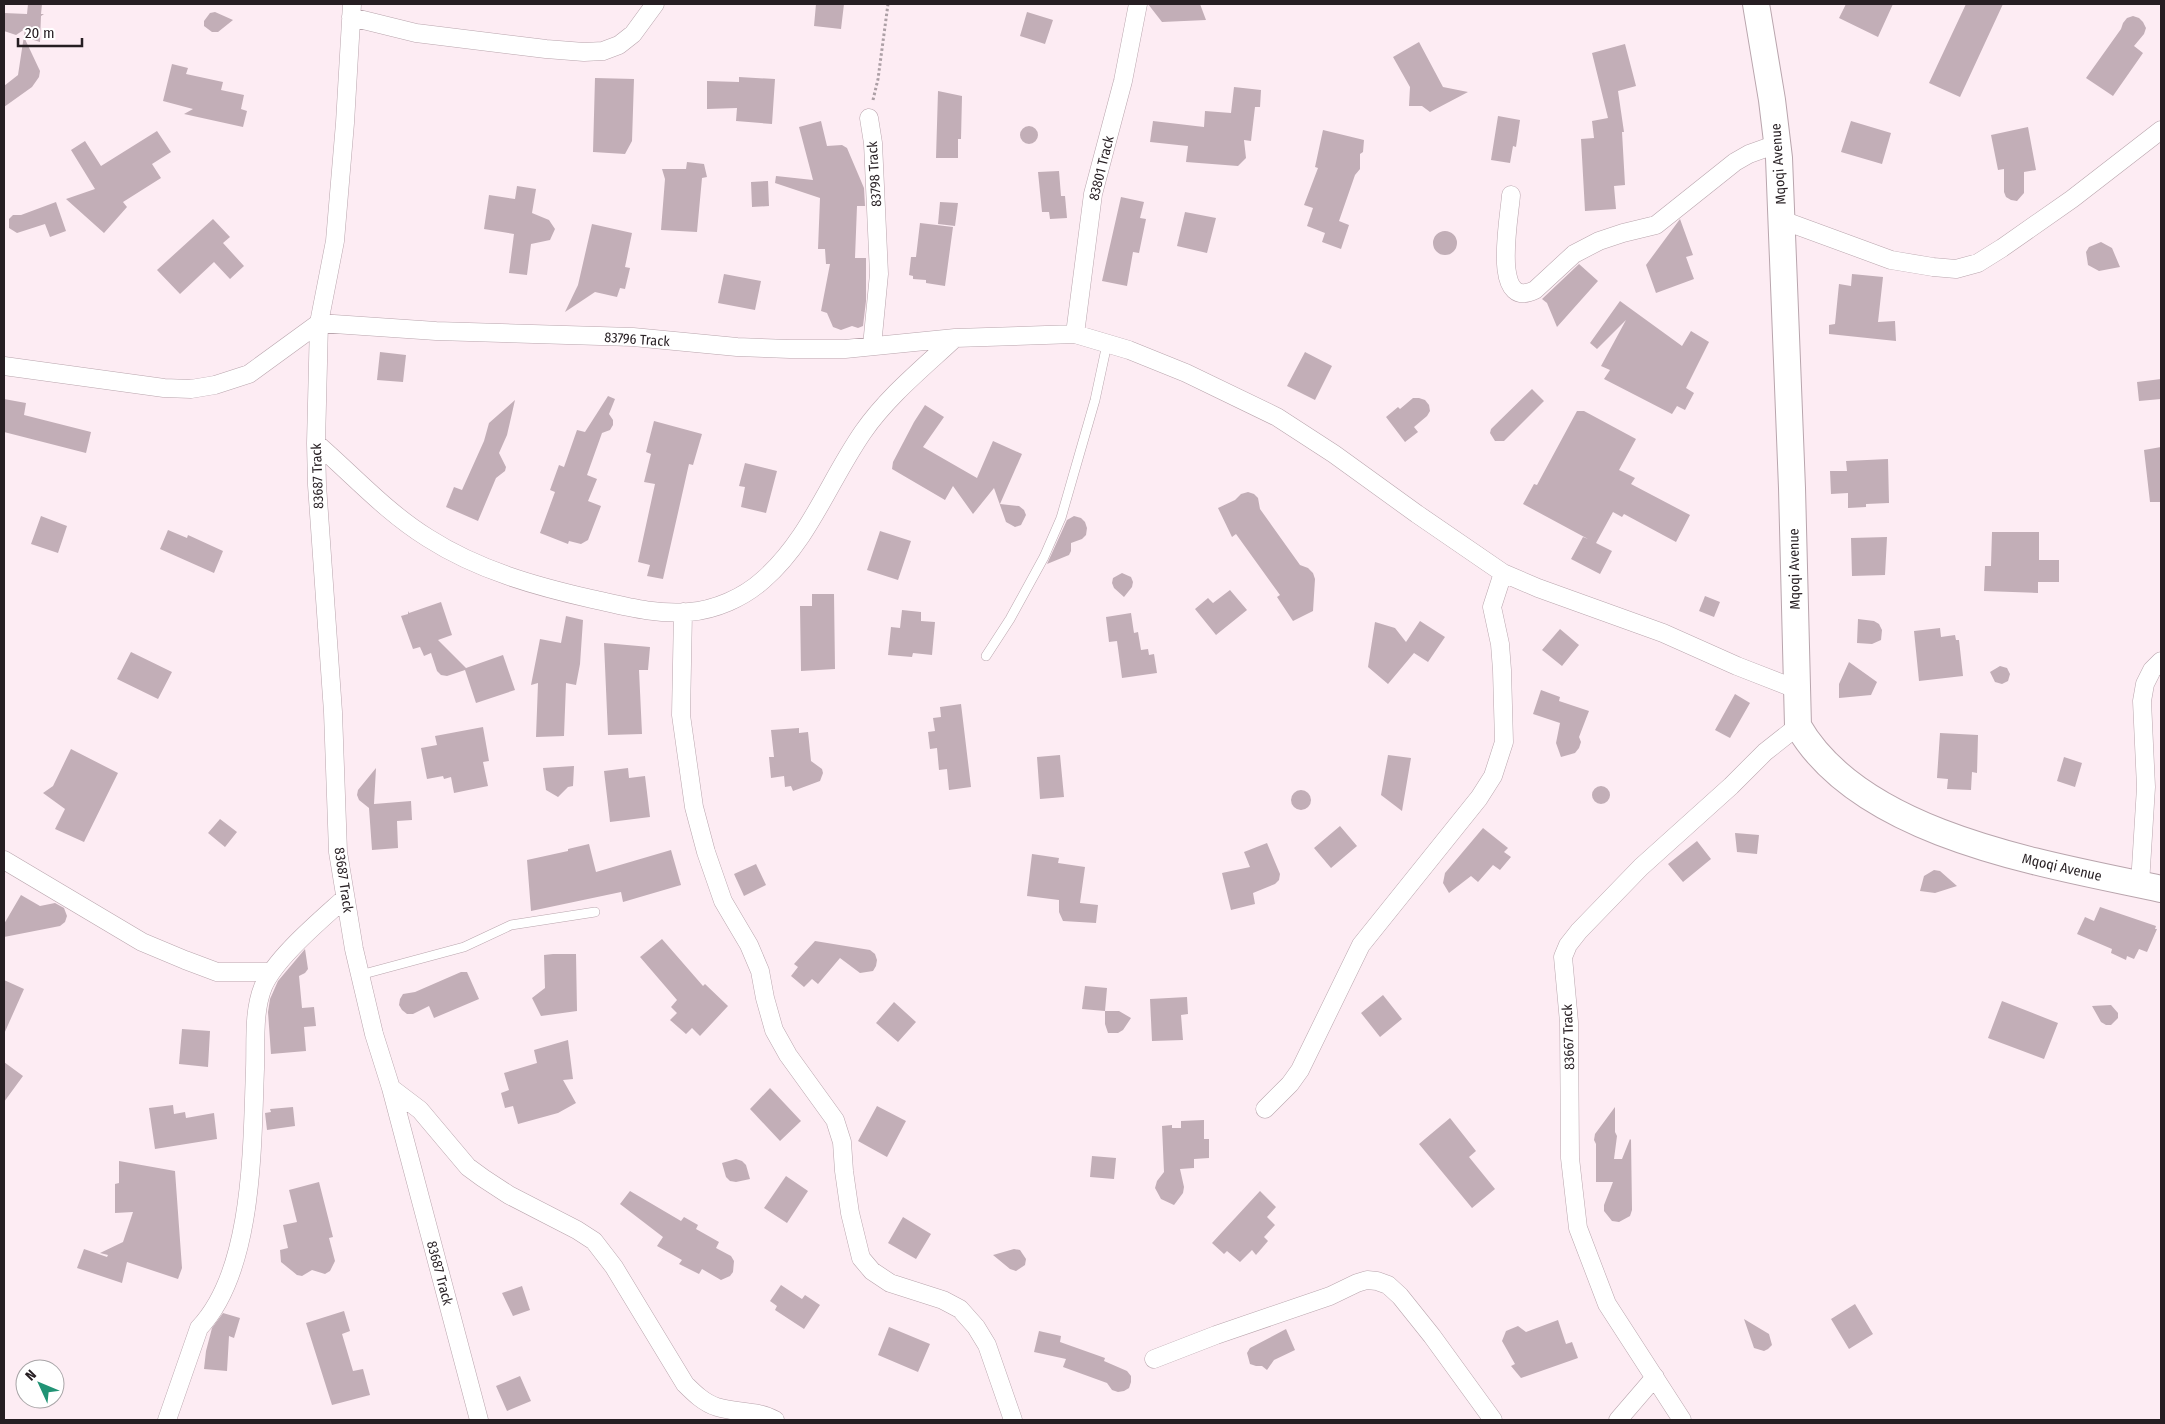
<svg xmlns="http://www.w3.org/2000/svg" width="2165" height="1424" viewBox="0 0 2165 1424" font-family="'Fira Sans Condensed',sans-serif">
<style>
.building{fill:#c2aeb7}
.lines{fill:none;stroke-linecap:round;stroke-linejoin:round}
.lane-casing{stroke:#b9a5ad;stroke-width:10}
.street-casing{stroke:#b9a5ad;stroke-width:19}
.secondary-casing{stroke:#b9a5ad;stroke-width:28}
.path{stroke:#ac9fa5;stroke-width:3;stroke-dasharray:2.5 2.5;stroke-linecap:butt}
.lane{stroke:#fff;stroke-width:9}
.street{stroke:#fff;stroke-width:18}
.secondary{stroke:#fff;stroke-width:26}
.labels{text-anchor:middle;stroke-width:4;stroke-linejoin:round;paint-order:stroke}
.street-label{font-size:14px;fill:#261e22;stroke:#fff}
</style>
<rect width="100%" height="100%" fill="#fdecf3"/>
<path class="building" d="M28,4H42L41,14H44L41,16L40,42L24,37L40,71L39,77L32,87L4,107V86L18,75L25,29L16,35L4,31V13L27,14Z
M816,4H844L841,29L814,26Z
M1148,4H1200L1206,20L1162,22Z
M1846,4H1893L1878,37L1839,18Z
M1966,4H2003L1960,97L1929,83Z
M215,12L233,20L218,32H212L204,26V21L210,13Z
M1027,12L1053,20L1045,44L1020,36Z
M2133,16L2139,18L2143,22L2146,28L2144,34L2134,46L2143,53L2113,96L2086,78L2121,29L2123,23L2127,18Z
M1419,42L1443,87L1468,92L1430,112L1422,106H1409L1410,87L1393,57Z
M1625,44L1636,86L1618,91L1624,132H1622L1625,185L1614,186L1616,209L1585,211L1581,139L1594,138L1592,121L1608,118L1592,53Z
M172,64L188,68L186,74L223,82L221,90L244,95L241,109L247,111L243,127L184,114L193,109L163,101Z
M739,77L775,79L772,124L736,121L737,108L707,109V81L739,82Z
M595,78L634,79L632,141L625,154L593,152Z
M1234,87L1261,90L1260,107H1255L1251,141L1244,140L1246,158L1238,166L1186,162L1188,146L1150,142L1153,121L1204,127L1205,111L1231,113Z
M938,91L962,96L961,139H958V158H936Z
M1498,116L1520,120L1516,147L1513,146L1510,163L1491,160Z
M821,121L827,146L842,145L847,148L864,188L865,206H857L855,258H866V301L863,326L858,328L852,326L841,330L833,327L827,313L821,311L830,264H826L825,249H818L820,198L775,183L776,176L813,180L799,127Z
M1851,121L1891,133L1882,164L1841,152Z
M1020 135a9 9 0 1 1 18 0a9 9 0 1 1-18 0Z
M2028,127L2036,170L2024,172V193L2017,201L2011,200L2006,197L2004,192V169L1998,170L1991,135Z
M1323,130L1364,140L1363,152L1360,154V169L1355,175L1339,221L1349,225L1341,249L1322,242L1325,233L1307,226L1313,208L1304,205L1318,168L1315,167Z
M157,131L171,152L152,164L161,178L123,202L127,207L104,233L66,199L95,189L71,150L85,141L101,166Z
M687,162L704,164L707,177L702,178L697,232L661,230L665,179L662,169H686Z
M1059,171L1061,196H1065L1067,218L1050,219L1049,212H1042L1038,172Z
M768,181L769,206L752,207L751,182Z
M517,186L536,189L532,213L549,220L555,229L550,240L531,244L527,275L509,273L514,234L484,229L489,195L515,199Z
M1121,197L1144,202L1140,218L1146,219L1139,253L1133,252L1127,286L1102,281Z
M56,202L66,231L50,237L45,224L17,233L9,228V219L13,215H21Z
M940,202L958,203L955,226L938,224Z
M1185,212L1216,218L1207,253L1177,246Z
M213,219L230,237L223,243L244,266L230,279L214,262L180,294L157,270Z
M1680,219L1693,255L1686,257L1694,279L1656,293L1646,265Z
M920,223L953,227L945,286L926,283V280L913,279V276L909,275L911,257H916Z
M592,224L632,233L625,267L630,268L625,289L620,288L617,297L595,292L565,312L578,285Z
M1433 243a12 12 0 1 1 24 0a12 12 0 1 1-24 0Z
M2101,242L2112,248L2120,267L2099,271L2088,265L2086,252L2089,247Z
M1579,264L1598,281L1557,327L1547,303L1542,299Z
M724,274L761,281L755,310L718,303Z
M1852,274L1883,277L1878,322L1895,321L1896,341L1829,334V325L1835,324L1839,284L1851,286Z
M1620,301L1682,346L1691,331L1709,342L1686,388L1694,393L1685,410L1677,406L1672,414L1604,379L1610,370L1601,366L1626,320L1597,349L1590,343Z
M380,352L406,355L403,382L377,380Z
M1305,352L1332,366L1315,400L1287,386Z
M2161,379V399L2139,401L2137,382Z
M1532,389L1544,401L1504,441H1495L1490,433L1491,429Z
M608,396L615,399L609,414L613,420V425L610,430L602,433L587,475L597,479L588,501L601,506L588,540L581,544L569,541L568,544L540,533L555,492L550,490L559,465L564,467L577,430L585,432Z
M1413,398H1419L1425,400L1429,405L1430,411L1427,416L1414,427L1418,432L1405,442L1386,417L1398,407L1400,409Z
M4,399L26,403L24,415L91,432L86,453L4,432Z
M515,400L507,435L499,453L506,467L505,471L496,478L478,521L446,507L454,487L462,490L484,441L489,423Z
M925,405L944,417L923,447L977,478L993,441L1022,454L1000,504L1019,506L1024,510L1026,515L1021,525L1015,527L1006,522L994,488L973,514L953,486L945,500L892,469L893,462L914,422Z
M1577,411H1584L1636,439L1619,470L1635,478L1631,484L1690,515L1676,542L1624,514L1622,517L1613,512L1596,543L1612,551L1600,574L1571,559L1583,537L1588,539L1523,504L1534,484L1537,485Z
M654,421L702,434L693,465L689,464L663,579L647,576L650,565L638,562L655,484L644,482L651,454L646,452Z
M2161,447V502H2150L2144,450Z
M1888,459L1889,503L1866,504V507L1848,508V493L1831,494L1830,471H1847L1846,461Z
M745,463L777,471L766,513L741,507L745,487L739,486Z
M1248,492L1254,494L1258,498L1260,509L1300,565L1308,568L1313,573L1315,579L1313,611L1293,621L1277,597L1280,595L1236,534L1232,537L1218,508L1235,500L1241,494Z
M41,516L67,526L58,553L31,544Z
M1074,516L1081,518L1085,522L1087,528L1086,535L1082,539L1071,543V551L1069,555L1047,564L1067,520Z
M168,530L187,538L188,535L223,551L214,573L160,549Z
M880,531L911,541L898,580L867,570Z
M1992,532H2039V560H2059V582H2038V593L1984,591L1985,566H1991Z
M1887,537L1885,575L1852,576L1851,538Z
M1122,573L1131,577L1133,582L1132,587L1124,597L1114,588L1112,583L1113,578Z
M1230,590L1247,610L1216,635L1195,609L1208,598L1213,603Z
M812,594H834L835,669L801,671L800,606H812Z
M1705,596L1720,602L1714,617L1699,611Z
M441,602L452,635L438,640L466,668L503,655L515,690L476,703L465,670L447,676L441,675L437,671L431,653L424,656L420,647L413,649L401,616L408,614V611L409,613Z
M902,610L921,612V621L935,622L932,655L913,653L912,657L888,655L891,627L900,628Z
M1131,613L1134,633L1138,632L1141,650L1148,649L1149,655L1154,654L1157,673L1122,678L1117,641L1109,642L1106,617Z
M566,616L583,620L580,664L576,685L566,683L564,736L536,737L538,683L531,685L540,639L561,643Z
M1858,619L1874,621L1879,624L1882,630L1881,640L1872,644L1857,643Z
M1420,621L1445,637L1428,662L1414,653L1388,684L1368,667L1375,622L1395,628L1406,642Z
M1940,628L1941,637L1955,635L1956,640H1959L1963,676L1919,681L1914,631Z
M1560,629L1579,645L1562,666L1542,650Z
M604,643L650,647L648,670H639L642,734L608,735Z
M131,652L172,672L158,699L117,679Z
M1849,662L1877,682L1871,695L1839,698V684Z
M2000,666L2007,668L2010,674L2008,681L2002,684L1995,682L1990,672Z
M1541,690L1560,697L1559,701L1589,711L1579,737L1581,742L1579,748L1575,753L1561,757L1556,743L1560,723L1533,714Z
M1735,694L1750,703L1730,738L1715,730Z
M961,704L971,787L949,790L947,769L939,770L937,748L930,749L928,732L935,731L933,718L941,717L940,707Z
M483,727L489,761L483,762L488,786L454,793L451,777L444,779L443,776L427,779L421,748L437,745L435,736Z
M799,728V733L808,732L811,761L822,769L823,773L820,781L793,791L791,786L785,787L784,776L771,778L769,757H774L771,730Z
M1940,733L1978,735L1977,773L1972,772L1971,790L1947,789L1948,779L1937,778Z
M71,749L118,773L84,842L55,829L65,809L43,793L53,786Z
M1060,755L1064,797L1040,799L1037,757Z
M1388,755L1411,758L1402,811L1381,795Z
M2064,757L2082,763L2075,787L2057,781Z
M574,766L573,786L568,787L558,797L546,790L543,768Z
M376,768L374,804L411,801L412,820L397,821L398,848L372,850L369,808L359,800L357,795L358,790Z
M628,768L629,778L645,776L650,817L610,822L604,771Z
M1592 795a9 9 0 1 1 18 0a9 9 0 1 1-18 0Z
M1291 800a10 10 0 1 1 20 0a10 10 0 1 1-20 0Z
M220,819L237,832L225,847L208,833Z
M1340,826L1357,846L1331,868L1314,848Z
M1483,828L1508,848L1504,852L1511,857L1500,870L1493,865L1478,882L1471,876L1449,893L1443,883L1445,873Z
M1735,833L1759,835L1757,854L1737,852Z
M1697,841L1711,859L1683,882L1668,864Z
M1267,843L1280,874L1279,880L1275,884L1253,893L1255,904L1231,910L1222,873L1250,867L1244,852Z
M589,844L596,872L671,850L681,885L623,902L621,892L531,911L527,860L568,851V849Z
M1032,854L1059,858L1058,863L1085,867L1080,903L1098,905L1096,923L1063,921L1059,912V900L1027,896Z
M756,864L766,885L744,896L734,874Z
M1934,870L1940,871L1957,886L1935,893L1920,891L1924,876Z
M21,895L40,906L55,903L64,908L67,916L65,922L60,926L4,937V924Z
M2100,907L2156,926L2155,929H2157L2147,952L2139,949L2134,959L2127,956L2126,960L2111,953L2112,949L2077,934L2085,917L2094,921Z
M662,939L703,986L705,984L728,1006L700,1036L692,1028L686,1034L670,1020L677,1013L671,1007L677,1000L640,957Z
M815,941L870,950L875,954L877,960L876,966L873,971L860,973L840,958L818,984L812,979L804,987L791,976L798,967L794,964Z
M305,949L308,969L305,973L299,976L302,1008L314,1007L316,1026L304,1027L306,1051L271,1054L268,1012L270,999L278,981Z
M553,954H576L577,1011L541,1016L532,998L545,988L544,955Z
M461,972H467L479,999L434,1018L429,1006L413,1014H407L402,1010L399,1005L400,999L403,994L415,992Z
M4,980L24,989L4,1034Z
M1085,986L1107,988L1105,1011L1082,1009Z
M1383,995L1402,1019L1380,1037L1361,1013Z
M1187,997L1188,1014L1181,1015L1183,1040L1152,1041L1150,999Z
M2002,1001L2058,1023L2044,1059L1988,1038Z
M894,1002L916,1022L898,1042L876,1023Z
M2111,1005L2118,1013V1018L2111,1025H2106L2101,1022L2092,1006Z
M1105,1011H1119L1131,1018L1123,1030L1118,1033H1108L1105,1024Z
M182,1029L210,1031L208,1067L179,1064Z
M568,1040L573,1079L563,1080L576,1103L558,1113L518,1124L513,1106L505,1108L501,1093L509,1090L504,1073L537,1063L534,1050Z
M4,1062L23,1076L4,1102Z
M770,1088L801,1121L780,1141L750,1109Z
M173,1105L174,1114L185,1112L186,1118L214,1113L217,1139L155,1149L149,1108Z
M877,1106L906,1121L887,1157L858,1141Z
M293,1107L295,1126L267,1130L265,1113L271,1112L270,1109Z
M1615,1107V1132L1617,1136L1614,1159H1622L1630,1139L1631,1140L1632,1210L1630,1216L1619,1222L1612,1221L1604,1211V1205L1613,1182H1596V1144L1594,1140L1595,1134Z
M1450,1118L1476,1151L1469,1157L1495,1189L1472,1208L1419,1144Z
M1204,1120V1139H1209V1158L1194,1159V1168L1180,1169L1184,1187L1183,1193L1174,1205L1161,1199L1155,1188L1157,1181L1164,1172L1162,1126L1172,1125V1128H1181V1121Z
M1092,1156L1116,1158L1114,1179L1090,1177Z
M736,1159L742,1161L746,1165L750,1179L736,1182L730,1181L726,1177L722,1163Z
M119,1161L175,1171L182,1268L178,1279L127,1262L122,1283L77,1268L84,1249L107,1257L108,1255L100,1253L123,1242L133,1212L115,1213V1184L119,1183Z
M786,1176L808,1191L787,1223L764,1208Z
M319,1182L333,1237L329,1238L335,1261L330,1271L325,1274L312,1270L302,1276L297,1275L281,1262L280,1250L288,1248L283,1225L297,1222L289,1190Z
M630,1191L681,1221L684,1217L698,1225L696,1229L719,1242L716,1248L731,1256L734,1261L733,1272L730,1276L721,1280L702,1269L699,1274L679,1264L682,1260L657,1246L663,1237L620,1204Z
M1260,1191L1276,1207L1267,1217L1275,1225L1264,1237L1268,1241L1256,1255L1252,1250L1240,1262L1227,1251L1224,1254L1212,1243Z
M903,1217L931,1234L916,1259L888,1243Z
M1014,1249L1020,1250L1026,1259L1025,1265L1016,1271L1010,1269L993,1255Z
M781,1285L802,1299L805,1295L820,1305L804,1329L775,1310L777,1306L770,1301Z
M522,1286L530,1310L513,1316L502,1293Z
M1855,1304L1873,1334L1849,1349L1831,1319Z
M344,1311L350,1331L342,1334L353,1371L363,1369L370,1395L332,1405L306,1323Z
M223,1313L240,1318L234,1338L229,1336L227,1371L204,1369L206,1351L212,1328Z
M1744,1319L1769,1334L1772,1345L1768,1349L1764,1351L1754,1348Z
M1558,1320L1566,1344L1572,1342L1578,1358L1521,1378L1511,1366L1515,1364L1502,1341L1506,1331L1518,1326L1526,1332Z
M889,1327L930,1344L918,1372L878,1355Z
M1286,1329L1295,1350L1274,1360L1267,1370L1262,1366H1256L1250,1364L1247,1353L1250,1348Z
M1039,1331L1061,1336L1060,1342L1105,1358L1104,1361L1127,1371L1131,1376V1382L1129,1388L1124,1391L1118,1392L1112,1390L1107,1383L1063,1367L1066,1359L1034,1352Z
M520,1376L531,1401L507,1411L496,1386Z"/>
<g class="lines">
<defs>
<path id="lane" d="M986,656L1010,619L1044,557L1061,518L1095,400L1107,344
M360,975L464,947L511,925L595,912"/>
<path id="street" d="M352,4L345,123L335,241L319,323L316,443L317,485L333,712L338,852L354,949L374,1034L391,1088L479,1420
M351,17L416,33L546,49L584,52L603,51L619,45L633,34L655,4
M869,118L873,143L879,274L872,346
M1511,195C1510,215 1490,312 1535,290L1574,254L1599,241L1623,233L1656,225L1735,162L1749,154L1777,144
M1782,220L1891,260L1933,267L1956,269L1978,263L2002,248L2072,199L2161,130
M319,323L436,331L633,337L737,347L790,349H845L955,338
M1075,334L1093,194L1123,81L1138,4
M4,366L164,388L191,389L215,385L249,374L319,323
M316,443C353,475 386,512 428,538C478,570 535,586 592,599C624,606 656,615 689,612C715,610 743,598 763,580C809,540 829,481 863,432C888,396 923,368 955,338L1075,334L1129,350L1186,373L1277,417L1334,454L1417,514L1503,573L1538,588L1663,633L1737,666L1796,689
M683,612L681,715L694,807L706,852L723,901L749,945L760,971L765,998L774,1030L788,1055L835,1120L842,1142L844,1171L850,1213L861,1258L872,1271L890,1283L943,1300L960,1309L976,1327L987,1345L1013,1420
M4,860L142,942L185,960L217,972H271
M2140,884L2146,787L2142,701L2145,684L2152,670L2161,661
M391,1088L420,1110L468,1167L483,1178L509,1195L577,1230L594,1241L614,1267L685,1384C694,1393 704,1403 717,1407C735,1413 758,1410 775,1420
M1265,1109L1290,1084L1300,1070L1361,945L1479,798L1493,776L1504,742L1502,670L1500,644L1492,607L1503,573
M1154,1359L1216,1335L1330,1296L1357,1283L1367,1280L1377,1281L1388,1285L1400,1296L1432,1336L1493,1420
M167,1420L199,1328C254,1270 252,1145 255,1069C256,1042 253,1012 263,987C275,958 322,919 345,898
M1618,1420L1655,1377
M1682,1420L1607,1304L1578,1228L1570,1158L1569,1022L1563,957L1568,945L1579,931L1641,867L1731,786L1765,752L1798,726"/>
<path id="secondary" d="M1756,4L1772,100L1779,158L1792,488L1798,726C1861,836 2046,864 2161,889"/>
</defs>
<use href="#lane" class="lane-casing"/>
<use href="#street" class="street-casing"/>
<use href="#secondary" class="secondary-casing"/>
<path class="path" d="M873,100L878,79L888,4"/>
<use href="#lane" class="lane"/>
<use href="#street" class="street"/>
<use href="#secondary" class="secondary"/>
</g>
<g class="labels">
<g class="street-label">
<text transform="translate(1778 164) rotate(-94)" y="5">Mqoqi Avenue</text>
<text transform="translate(1101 168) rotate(-76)" y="5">83801 Track</text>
<text transform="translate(874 174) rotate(-94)" y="5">83798 Track</text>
<text transform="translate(637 339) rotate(4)" y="5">83796 Track</text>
<text transform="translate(317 476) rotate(-92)" y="5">83687 Track</text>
<text transform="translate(1794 569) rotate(-91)" y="5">Mqoqi Avenue</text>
<text transform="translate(2062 867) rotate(13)" y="5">Mqoqi Avenue</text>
<text transform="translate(344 880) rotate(82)" y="5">83687 Track</text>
<text transform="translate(1568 1037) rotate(-92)" y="5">83667 Track</text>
<text transform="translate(440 1273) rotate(75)" y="5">83687 Track</text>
</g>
</g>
<rect width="2165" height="1424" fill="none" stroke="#261e22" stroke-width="10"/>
<g transform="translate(40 1384) rotate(314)"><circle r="24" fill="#ffffff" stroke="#a8a5a7"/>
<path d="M0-4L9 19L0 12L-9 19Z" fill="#219375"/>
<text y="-8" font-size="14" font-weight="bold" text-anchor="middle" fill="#261e22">N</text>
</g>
<path d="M18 38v8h64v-8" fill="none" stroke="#261e22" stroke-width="2.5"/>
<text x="25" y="38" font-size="15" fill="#261e22" stroke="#ffffff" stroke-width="4" paint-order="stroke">20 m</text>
</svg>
